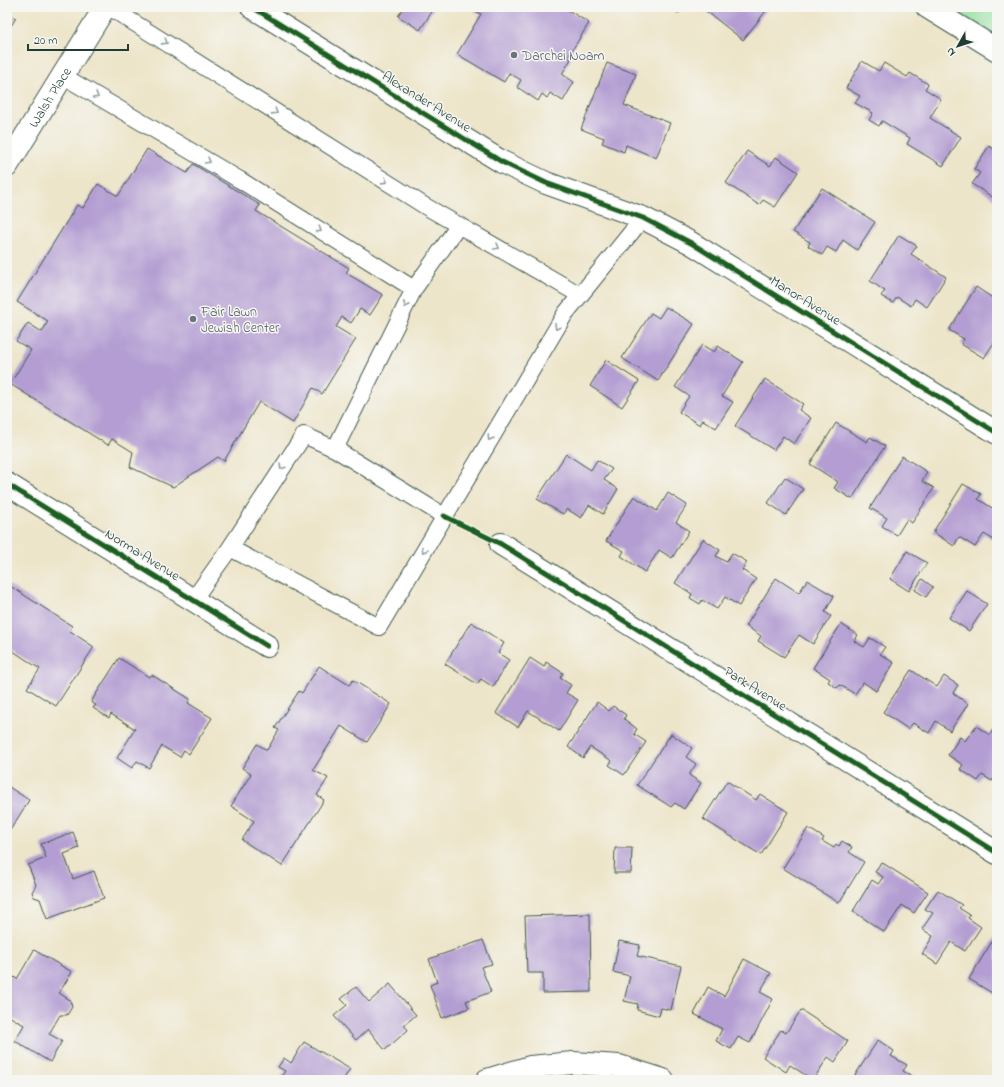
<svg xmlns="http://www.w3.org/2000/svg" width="1004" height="1087" viewBox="0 0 1004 1087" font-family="'Indie Flower',sans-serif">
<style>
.green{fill:#91de9c;stroke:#588e68}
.building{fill:#b39dd2}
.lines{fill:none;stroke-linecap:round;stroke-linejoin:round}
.lane-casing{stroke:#3e564a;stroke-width:18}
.street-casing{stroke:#3e564a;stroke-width:24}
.lane{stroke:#fff;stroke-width:16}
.street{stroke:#fff;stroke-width:22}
.cycleway-casing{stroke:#f6f6f2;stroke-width:8}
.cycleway{stroke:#1b5e20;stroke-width:5}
.oneway{stroke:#8f9e9a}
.worship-dot{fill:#6b7280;stroke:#f6f6f2;stroke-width:1.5}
.labels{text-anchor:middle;stroke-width:3;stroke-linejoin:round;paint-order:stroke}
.worship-label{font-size:14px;fill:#5b616d;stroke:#f6f6f2;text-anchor:start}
.street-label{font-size:14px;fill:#1f3d34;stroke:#f6f6f2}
</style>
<rect width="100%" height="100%" fill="#f6f6f2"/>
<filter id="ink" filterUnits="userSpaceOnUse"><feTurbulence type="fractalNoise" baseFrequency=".025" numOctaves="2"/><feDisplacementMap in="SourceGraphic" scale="8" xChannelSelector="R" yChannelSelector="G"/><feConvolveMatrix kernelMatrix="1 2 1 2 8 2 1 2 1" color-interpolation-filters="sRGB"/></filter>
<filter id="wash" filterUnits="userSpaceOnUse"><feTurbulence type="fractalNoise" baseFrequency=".012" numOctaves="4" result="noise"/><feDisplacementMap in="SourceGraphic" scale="16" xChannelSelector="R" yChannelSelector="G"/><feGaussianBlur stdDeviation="0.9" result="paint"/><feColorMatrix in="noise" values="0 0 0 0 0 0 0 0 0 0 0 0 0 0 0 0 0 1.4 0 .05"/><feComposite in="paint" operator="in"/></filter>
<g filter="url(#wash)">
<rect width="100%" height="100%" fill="#ede5c9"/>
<path class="green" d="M927,7H997V50Z"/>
<g id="blocks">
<path class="building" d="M7,7H14L9,15L16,18L7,32Z
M404,7H435L420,30L398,16Z
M477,7H563L589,23L568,57L571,59L562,74L574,82L563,101L550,93L547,98L542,94L538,101L517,87L521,80L509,73L504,82L457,54L481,14L474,11Z
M670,7H683L678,13Z
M701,7H769L743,40Z
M862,61L879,71L884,63L907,77L910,73L928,84L925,89L941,99L930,118L961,137L943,166L907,144L910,138L882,121L879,126L869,120L873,113L855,103L860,96L846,88Z
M607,63L636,74L624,105L670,123L656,158L626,145L624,152L602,143L604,138L581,129Z
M989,146L997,151V200L972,184L980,173L974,169Z
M147,149L187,173L193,164L260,205L256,211L349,268L346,273L383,295L370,315L360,309L351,323L342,317L336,327L356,339L322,394L313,388L293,423L259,402L224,461L218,457L173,487L130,467L133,452L112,439L108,445L10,384L31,350L16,341L28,323L42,332L48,321L17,302L77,205L83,208L98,184L118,196Z
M747,151L770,166L776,157L798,172L775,207L763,200L759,205L726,183Z
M822,188L875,222L857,250L843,240L836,252L827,247L822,255L808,246L810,242L793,232Z
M899,235L917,246L911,254L946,277L927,307L915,299L911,306L897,297L893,303L881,296L885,291L870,281Z
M976,287L997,301V338L984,358L961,344L964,339L949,330Z
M666,307L694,324L658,381L622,358L651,313L659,318Z
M702,345L714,352L718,346L743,362L722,396L733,402L716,428L703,420L700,425L679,412L689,396L675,387Z
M606,360L639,381L622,407L590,386Z
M765,379L803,404L799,410L811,418L794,444L783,436L774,450L735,426Z
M836,423L867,442L870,437L885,446L852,499L834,488L838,482L810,464Z
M566,454L591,470L597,460L612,469L604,480L618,489L603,514L589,505L581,518L567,509L563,514L537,499Z
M902,456L927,472L922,481L934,488L912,523L907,519L897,535L882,526L887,518L870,508Z
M785,477L803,489L786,515L768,503Z
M963,484L981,494L978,499L997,511V536L994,540L984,534L975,547L959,537L954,546L933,532Z
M668,493L687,505L676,522L689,531L672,558L659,550L645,572L621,556L624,551L606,541L634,496L657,511Z
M703,539L720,550L716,556L726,562L732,553L747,562L742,570L756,579L739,606L725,597L717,609L702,600L700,604L690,598L692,594L675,583Z
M907,551L927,563L909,591L890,579Z
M776,578L799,593L807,580L834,596L825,612L831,616L813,644L799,635L784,657L758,641L761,636L746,626Z
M922,579L933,587L926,597L915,590Z
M7,584L72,626L70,631L94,647L56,706L27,688L40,669L7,647Z
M967,591L987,604L969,631L949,618Z
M471,622L504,643L498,653L509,660L493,687L481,679L477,684L445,664Z
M841,624L858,635L854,641L864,647L870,638L885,647L880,654L894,663L876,691L863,682L855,694L840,685L837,688L828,682L830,679L813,668Z
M119,658L149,677L152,675L190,699L188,703L212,718L189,754L184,750L180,757L162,746L149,768L137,761L132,768L117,758L135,729L111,714L109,718L93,708L96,705L91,702Z
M530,658L544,667L546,662L563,673L560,678L571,685L566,693L578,700L559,731L528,711L518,727L496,713Z
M319,666L349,685L353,680L391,704L367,742L341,726L313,770L328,778L317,795L324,800L282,866L242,840L254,821L231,806L251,774L242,768L257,744L267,750L279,730L275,728L299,691L302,693Z
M911,670L937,687L944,676L958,685L953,693L968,704L950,731L936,721L929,733L913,723L908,729L883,712Z
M597,702L609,711L613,706L626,715L624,719L637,729L634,734L646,742L624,775L609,765L612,761L590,747L583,758L568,747Z
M976,726L990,735L994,728L997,730V774L992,781L982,775L978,781L960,769L963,765L948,755L960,737L965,741Z
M671,734L692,748L686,757L696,764L689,775L701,783L684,809L675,803L671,807L637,785Z
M727,781L756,800L760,794L788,812L761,855L703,819Z
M9,787L29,800L9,832L7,831V790Z
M808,828L824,838L822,841L834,848L836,844L839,846L842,841L852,847L849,852L864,862L839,903L783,868Z
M73,832L79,848L64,854L73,879L94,871L104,898L47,919L40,899L34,897L32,892L36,885L28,865L46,858L41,844Z
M615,848H632L631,873H614Z
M881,862L928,892L914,913L902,905L884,932L853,911L872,880L878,884L883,877L875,872Z
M938,890L962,905L959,908L970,915L968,918L981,927L965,951L951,942L937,964L922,954L933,936L922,929L933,913L925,909Z
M590,914L591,992L543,993V973H527L525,916Z
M996,935L997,936V996L969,979Z
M483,940L492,964L481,967L491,992L466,1001L469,1008L442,1018L430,985L437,982L429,959Z
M619,941L640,945L637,956L681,966L671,1010L661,1008L659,1016L637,1010L638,1004L624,1001L630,976L613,972Z
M34,950L72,972L59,993L70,1000L72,1007L67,1015H60L49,1034L62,1041L50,1062L15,1041L24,1025L7,1015V973L17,979Z
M744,959L771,973L760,992L773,999L750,1043L738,1037L731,1049L716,1041L722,1029L694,1014L708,987L724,996Z
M390,984L416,1015L404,1025L408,1030L385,1050L368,1029L356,1040L334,1016L347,1005L341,999L356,987L369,1002Z
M801,1010L848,1041L835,1062L828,1057L813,1080L790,1065L786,1072L763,1057L781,1030L786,1033Z
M878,1040L894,1051L891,1056L907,1065L903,1071L914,1077L912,1080H852Z
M304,1042L350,1069L343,1080H279L285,1071L278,1067L284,1058L291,1063Z"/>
</g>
</g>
<g filter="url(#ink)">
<use href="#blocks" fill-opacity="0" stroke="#3e564a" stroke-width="1"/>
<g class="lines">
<defs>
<path id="lane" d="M109,7L425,206L580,295
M63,76L240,180L414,289L335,449
M414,289L459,225
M230,548L379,627L565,314L643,218
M193,600L230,548L304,435L335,449L444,516"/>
<g id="street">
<path d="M252,7L502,162L546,183L643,218L691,243L997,433"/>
<path d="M927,7L997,50"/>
<path id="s1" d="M7,166L105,7"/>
<path d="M7,484L267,646"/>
<path d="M501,544L997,853"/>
<path d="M487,1080L530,1067L573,1063L619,1066L663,1080"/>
</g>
</defs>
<use href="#lane" class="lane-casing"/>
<use href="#street" class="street-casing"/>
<use href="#lane" class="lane"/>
<use href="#street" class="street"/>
<defs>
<path id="cycleway" d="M252,7L502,162L546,183L643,218L691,243L997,433
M7,484L267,646
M444,516L501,544L997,853"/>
</defs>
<use href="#cycleway" class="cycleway-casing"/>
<use href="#cycleway" class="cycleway"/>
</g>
<defs><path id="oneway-chevron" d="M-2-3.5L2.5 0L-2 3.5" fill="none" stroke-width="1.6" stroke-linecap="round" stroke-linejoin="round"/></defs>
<g class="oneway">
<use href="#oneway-chevron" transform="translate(165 42) rotate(32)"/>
<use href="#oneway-chevron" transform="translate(96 96) rotate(30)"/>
<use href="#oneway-chevron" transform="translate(275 112) rotate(32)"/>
<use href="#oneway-chevron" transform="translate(208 161) rotate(30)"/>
<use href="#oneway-chevron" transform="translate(385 181) rotate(32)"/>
<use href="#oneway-chevron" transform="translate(319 230) rotate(32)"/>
<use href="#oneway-chevron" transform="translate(497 247) rotate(30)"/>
<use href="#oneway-chevron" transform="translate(406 305) rotate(116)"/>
<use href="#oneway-chevron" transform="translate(557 327) rotate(121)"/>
<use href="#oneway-chevron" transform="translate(490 438) rotate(121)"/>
<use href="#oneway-chevron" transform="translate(282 467) rotate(123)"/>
<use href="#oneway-chevron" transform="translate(424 550) rotate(120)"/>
</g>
</g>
<g class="worship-dot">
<circle cx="514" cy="55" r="4"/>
<circle cx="193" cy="319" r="4"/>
</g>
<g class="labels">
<g class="worship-label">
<text x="522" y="60">Darchei Noam</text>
<text x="201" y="316">Fair Lawn<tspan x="201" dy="16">Jewish Center</tspan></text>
</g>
<g class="street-label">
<text dy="5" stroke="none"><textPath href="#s1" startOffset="81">Walsh Place</textPath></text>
<text transform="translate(427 101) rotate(32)" y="5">Alexander Avenue</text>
<text transform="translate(806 300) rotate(32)" y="5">Manor Avenue</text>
<text transform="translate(143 554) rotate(32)" y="5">Norma Avenue</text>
<text transform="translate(756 688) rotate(32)" y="5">Park Avenue</text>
</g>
</g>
<rect width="1004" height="1087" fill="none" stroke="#f6f6f2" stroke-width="24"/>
<g transform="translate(958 46) rotate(231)" stroke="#f6f6f2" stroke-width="3" paint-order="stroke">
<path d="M0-3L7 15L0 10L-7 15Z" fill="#1f3d34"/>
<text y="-6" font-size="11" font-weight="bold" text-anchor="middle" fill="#1f3d34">N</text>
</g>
<path d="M28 44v6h100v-6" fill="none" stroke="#1f3d34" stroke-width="2"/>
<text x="34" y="44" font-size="12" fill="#1f3d34" stroke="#f6f6f2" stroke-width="3" paint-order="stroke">20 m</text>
</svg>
